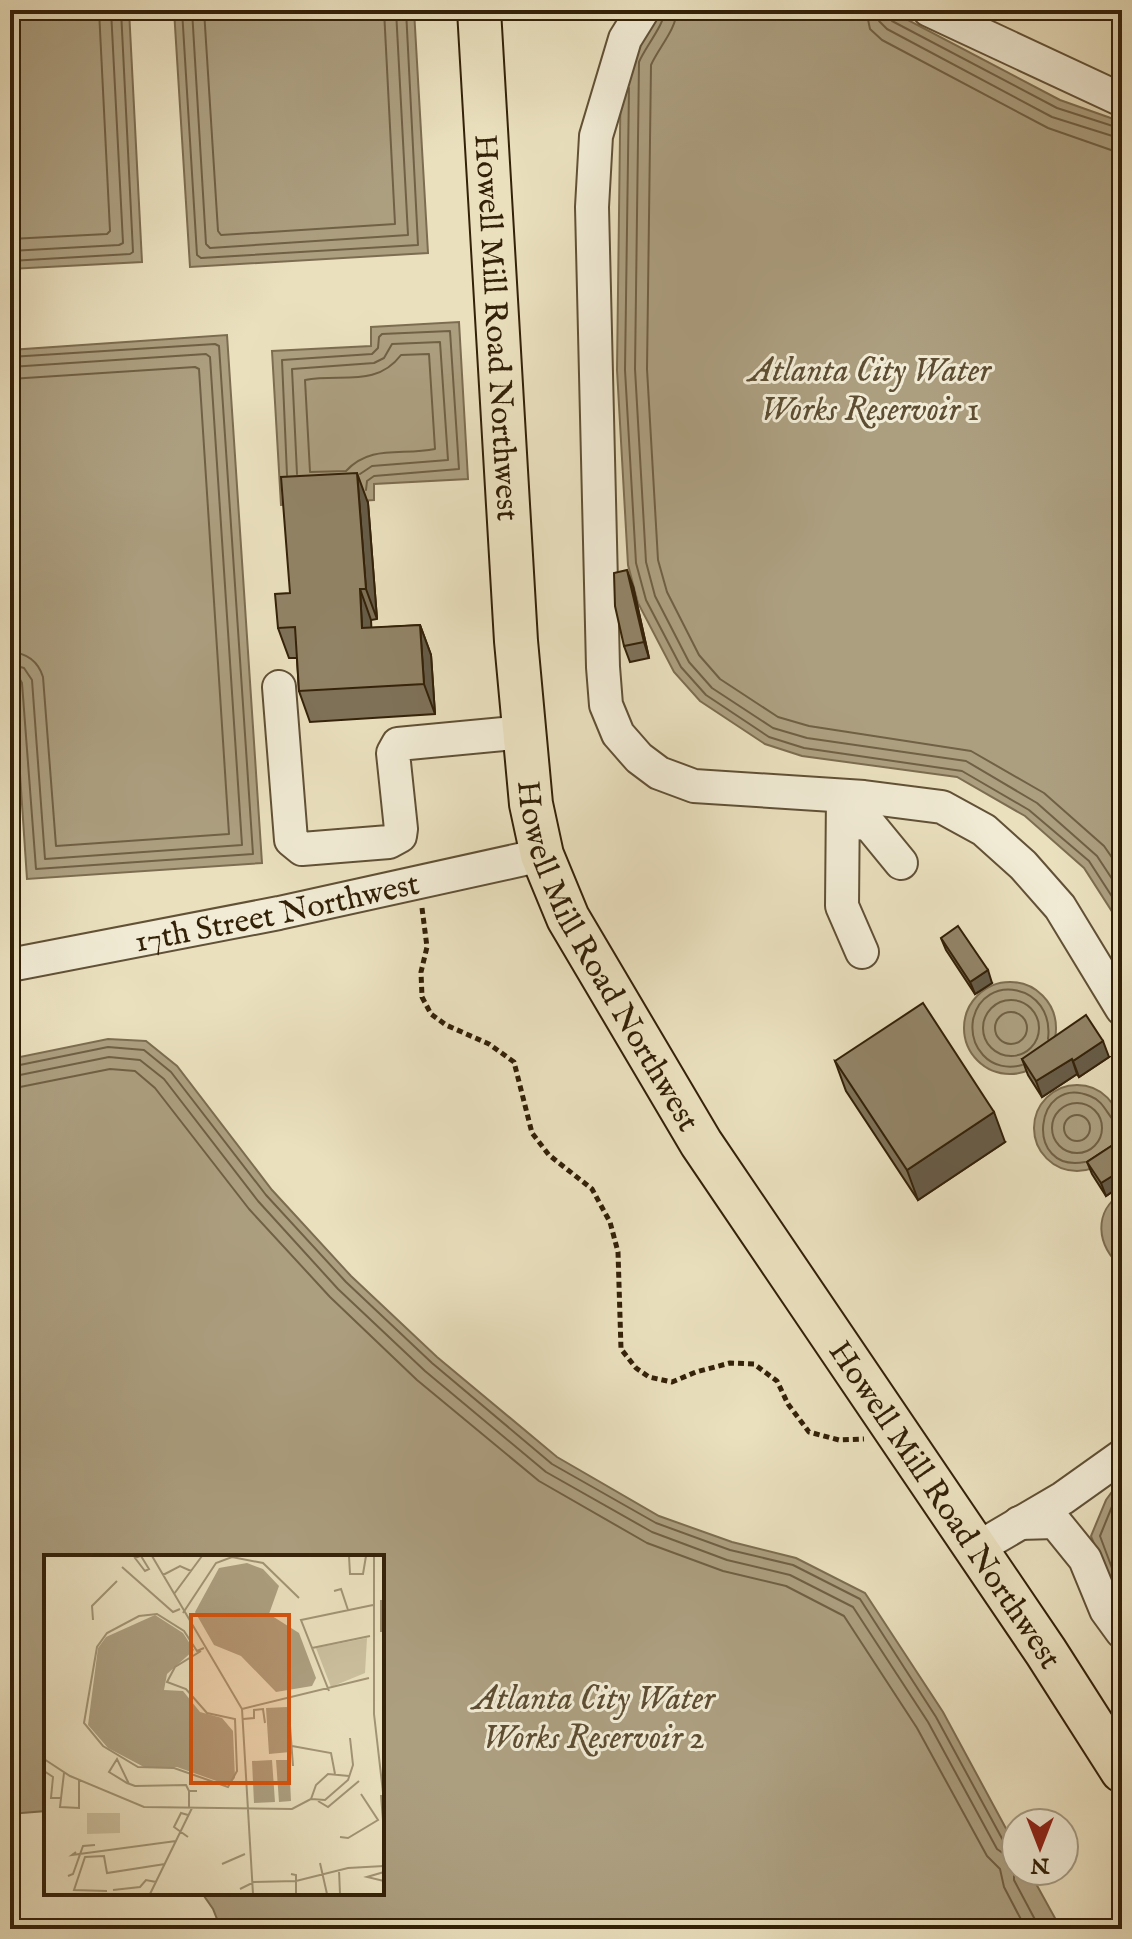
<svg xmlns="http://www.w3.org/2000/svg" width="1132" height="1939" viewBox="0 0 1132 1939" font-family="'IM FELL English',serif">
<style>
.water{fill:#ac9f80;stroke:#7c6d50;stroke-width:2}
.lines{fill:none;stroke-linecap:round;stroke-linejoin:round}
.shore{stroke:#706044;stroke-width:2}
.minor-casing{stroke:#615136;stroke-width:36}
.major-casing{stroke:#332108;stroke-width:46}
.path{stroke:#332108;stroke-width:5;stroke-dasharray:6 4;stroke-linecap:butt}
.minor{stroke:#f1ebd5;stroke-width:32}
.major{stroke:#eae0be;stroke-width:42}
.wall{fill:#7e7259;stroke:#332108;stroke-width:2}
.shaded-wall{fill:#665c48;stroke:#332108;stroke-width:2}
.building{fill:#928467;stroke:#332108;stroke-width:2}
.labels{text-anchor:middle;stroke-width:6;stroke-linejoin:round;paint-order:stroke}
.street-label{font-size:32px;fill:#332108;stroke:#f1ebd5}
.water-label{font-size:34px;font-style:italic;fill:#5d4d32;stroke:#f1ebd5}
.inset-road{fill:none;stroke:#a19475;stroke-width:2}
.view{fill:#d6530c;fill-opacity:0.15;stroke:#d6530c;stroke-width:4}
.inset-edge{fill:none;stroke:#332108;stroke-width:4}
</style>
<rect width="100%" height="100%" fill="#eae0be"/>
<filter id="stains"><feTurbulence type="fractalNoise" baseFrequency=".0025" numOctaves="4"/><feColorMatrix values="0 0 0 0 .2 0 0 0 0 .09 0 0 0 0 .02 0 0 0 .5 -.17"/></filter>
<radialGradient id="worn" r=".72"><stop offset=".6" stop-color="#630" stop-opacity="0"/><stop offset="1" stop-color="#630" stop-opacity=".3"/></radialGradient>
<path class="water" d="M10,10H129L142,262L10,269Z
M174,10H414L428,253L190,267Z
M650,10H889L1060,100L1122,122V927L1084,868L1025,816L957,777L802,756L765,744L700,701L674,672L638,603L628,565L617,370L621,57Z
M459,322L468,479L374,484V500L281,505L272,351L371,346V327Z
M227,335L262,863L27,879L10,624V350Z
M964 1028a46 46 0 1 1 92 0a46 46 0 1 1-92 0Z
M108,1039L146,1041L177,1066L272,1190L351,1276L437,1357L557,1457L659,1516L732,1542L796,1558L865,1593L943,1712L1016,1847V1871H1029L1061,1929H221L213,1909L202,1893H382V1557H46V1811L10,1814V1059Z
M1034 1128a43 43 0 1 1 86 0a43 43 0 1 1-86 0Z
M1122,1193V1267C1096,1247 1093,1211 1122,1193Z
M1122,1478V1613L1091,1536L1106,1500Z"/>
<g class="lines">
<path class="shore" d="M182,10L197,255L201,258L418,245L406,10
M192,10L206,244L210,248L408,235L396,10
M204,10L218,231L221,235L395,224L384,10
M665,10C664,25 646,46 639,62L635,369L646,562L655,596L689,662L712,688L773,728L807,738L966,761L1037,803L1097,856L1122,894
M677,10C676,30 659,47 651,65L647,369L658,560L667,592L699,655L720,679L778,717L809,726L971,751L1044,793L1104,846L1122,872
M866,10L870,29L882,40L1048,128L1111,150L1122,151
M878,10L879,21L887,29L1052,117L1122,139
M888,10L892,21L1057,108L1122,129
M629,88L625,370L636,563L646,600L681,667L706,695L769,737L804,748L962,771L1029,810L1089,861L1122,912
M10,239L107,234L110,231L99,10
M10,251L119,245L123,243L111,10
M10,261L130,254L133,252L121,10
M429,354L435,449C402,456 371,444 346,471L310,472L305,380C341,373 376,388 401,355Z
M10,357L215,344L219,346L253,854L36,869L22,683L18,676L10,674
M10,367L206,354L210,357L242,845L45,859L32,680L24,668L10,664
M10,379L195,367L199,369L229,834L56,846L43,677C38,661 27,653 10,652
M297,474L292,369L374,363L384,358L392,344L440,342L448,460L372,466L360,474
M287,475L282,360L372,354L378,348L379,337L382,334L450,331L459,469L374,476L367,481L366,490
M983 1028a28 28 0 1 1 56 0a28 28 0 1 1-56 0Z
M995 1028a16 16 0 1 1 32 0a16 16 0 1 1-32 0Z
M1022,1065C1008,1069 993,1066 983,1055C974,1045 971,1033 973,1020C983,971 1055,984 1048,1039
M10,1067L108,1047L144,1050L171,1072L266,1195L346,1282L432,1363L552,1464L656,1523L730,1550L793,1565L860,1599L936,1717L1005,1844L1016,1849
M10,1077L109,1057L140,1060L164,1079L258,1201L338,1289L425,1371L546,1472L652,1532L727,1560L790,1575L853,1607L928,1722L997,1849L1014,1861V1880L1040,1929
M10,1089L110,1069L135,1071L155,1088L249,1209L330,1297L417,1380L539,1481L647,1543L723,1571L786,1586L844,1616L917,1728L987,1856L1000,1869L1004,1887L1026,1929
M1052 1128a25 25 0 1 1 50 0a25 25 0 1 1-50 0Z
M1064 1128a13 13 0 1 1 26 0a13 13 0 1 1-26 0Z
M1085,1162C1023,1174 1034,1073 1090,1096C1106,1102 1107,1118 1120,1126L1122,1124
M1122,1491L1113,1504L1100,1536L1122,1595"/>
<defs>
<g id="minor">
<path d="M643,10L625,39L596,136L592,207L603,667L606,705L618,734L639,758L659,773L694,786L864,797L942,807L984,830L1023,865L1060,907L1122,1009"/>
<path d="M929,10L1122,100"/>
<path d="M279,687L291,840L302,849L389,842L400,836L401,829L393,753L398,744L524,732"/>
<path d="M843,796L842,906L862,952"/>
<path d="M843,822L869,824L901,863"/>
<path id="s1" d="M10,965L279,913L542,855"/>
<path d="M1019,1523L1055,1522L1085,1559L1106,1610L1122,1632"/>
<path d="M976,1549L1063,1498L1122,1456"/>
</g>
<g id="major">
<path id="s2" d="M479,10L516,641L531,804L542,855L568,918L701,1143L1046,1652L1122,1771"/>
</g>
</defs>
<use href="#minor" class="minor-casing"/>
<use href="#major" class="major-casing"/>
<path class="path" d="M422,908L427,947L421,972L422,997L431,1014L446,1025L489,1044L514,1062L532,1133L549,1155L592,1189L610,1222L618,1252L621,1349L636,1368L649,1377L672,1382L696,1372L730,1363L754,1364L777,1381L788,1404L809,1432L839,1440L864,1439"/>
<use href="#minor" class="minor"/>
<use href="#major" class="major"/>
</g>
<path class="wall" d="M368,503L377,619L371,620V628L420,625L431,655L435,714L310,722L299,691L297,658H289L278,628L290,593Z
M633,586L649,658L630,662L624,646Z
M941,938L992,983L975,994L946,950Z
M1109,1057L1079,1077L1077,1074L1042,1097L1028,1075L1022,1059Z
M835,1061L1005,1142L918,1200L846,1091Z
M1122,1139V1185L1106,1196L1092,1174L1087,1162Z"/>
<path class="shaded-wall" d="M357,473L368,503L377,619L366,589Z
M627,570L633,586L649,658L644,642Z
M360,589L371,620L373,659L362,628Z
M420,625L431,655L435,714L424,684Z
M988,970L992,983L975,994L970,982Z
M1103,1041L1109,1057L1079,1077L1073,1061Z
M1072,1059L1077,1074L1042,1097L1036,1081Z
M994,1112L1005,1142L918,1200L907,1170Z
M1122,1170V1185L1106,1196L1101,1183Z"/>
<path class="building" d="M357,473L366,589H360L362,628L420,625L424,684L299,691L295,627L278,628L275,594L290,593L281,477Z
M627,570L644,642L624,646L615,606L614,573Z
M958,926L988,970L970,982L941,938Z
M923,1003L994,1112L907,1170L835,1061Z
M1086,1015L1103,1041L1073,1061L1072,1059L1036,1081L1022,1059Z
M1122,1139V1170L1101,1183L1087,1162Z"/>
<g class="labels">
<g class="street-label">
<text dy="11" stroke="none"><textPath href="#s2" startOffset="318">Howell Mill Road Northwest</textPath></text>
<text dy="11" stroke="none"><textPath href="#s1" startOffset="272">17th Street Northwest</textPath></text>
<text dy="11" stroke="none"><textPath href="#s2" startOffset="966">Howell Mill Road Northwest</textPath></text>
<text dy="11" stroke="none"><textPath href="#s2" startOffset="1614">Howell Mill Road Northwest</textPath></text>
</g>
<g class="water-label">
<text x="870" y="381">Atlanta City Water<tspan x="870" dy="39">Works Reservoir 1</tspan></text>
<text x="594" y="1709">Atlanta City Water<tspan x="594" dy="39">Works Reservoir 2</tspan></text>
</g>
</g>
<g transform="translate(44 1555)">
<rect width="340" height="340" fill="#eae0be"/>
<path d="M323,83L321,118L287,132L272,93ZM43,258H76V278L43,279Z" fill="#cbc09f"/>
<path d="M203,8L219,14L235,31L225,59L255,78L272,123L268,131L232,137L197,101L170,90L151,57L175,13ZM111,60L139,78L150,95L123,119L120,135L139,136L156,157L178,163L189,176L191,223L184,230L133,212H100L64,193L44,170L54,93L62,82ZM243,152L246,197L225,199L222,153ZM228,205L231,247L210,248L208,206ZM232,205H245L247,246L235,247Z" fill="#ac9f80"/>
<path class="inset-road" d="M96,1L91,3L101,16L105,14L97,1M108,1L198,154L209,339M305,1L306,19H319L322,1M330,1V159L340,246M78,12L129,57L136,54M119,20L136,11L147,16M290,36L297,34L304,55M130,39L158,1M337,45V77M139,58L172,8L188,2L219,8L255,43M49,65L48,51L73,26M268,93L326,81M157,96L131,112L123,127L142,134L163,158L191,164L193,216L184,232L130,213L94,212L59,191L40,168L53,92L63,78L95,61L113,59L140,76L153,96L160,93M285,136L257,65L329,50M244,144L249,211M198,154L325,123M199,164L210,163V155L219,154L221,168M248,191L287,198L291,219M0,204L26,221L100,252L248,254L267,244L272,230L284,219L305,221M0,216L9,222L7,243H17M20,218L16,252L35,253V225M85,229L73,204L65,217L83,228L91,231L142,230L145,236M337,240L340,278M267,244L281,245L304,225L309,210L306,183M274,246L284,252L315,226M145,253V236H153M144,282L130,272L137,258L144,260M296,282L304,283L334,265L317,239M32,297L28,300L132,286M276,308L283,339M178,309L201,299M295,315L296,339M340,317L323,322L340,326M247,319L252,320V339M24,321L29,319L39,291L51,290M196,334L210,327L252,326L304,313L340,311M69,335L96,332L102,325L112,327M63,336L30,335L41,302L60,301L63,318L121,309M106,339L148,253"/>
<path class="view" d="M147,60H245V228H147Z"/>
<rect width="340" height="340" class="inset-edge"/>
</g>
<rect width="1132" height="1939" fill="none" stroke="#eae0be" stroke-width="40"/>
<rect x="12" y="12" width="1108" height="1915" fill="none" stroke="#332108" stroke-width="4"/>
<rect x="20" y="20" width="1092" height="1899" fill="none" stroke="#332108" stroke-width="2"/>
<g transform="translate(1040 1847) rotate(180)"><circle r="38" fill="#f1ebd5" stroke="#a59a83" stroke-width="2"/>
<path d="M0-6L14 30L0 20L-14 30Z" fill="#8f2418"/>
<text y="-12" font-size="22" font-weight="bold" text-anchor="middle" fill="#332108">N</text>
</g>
<rect width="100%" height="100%" filter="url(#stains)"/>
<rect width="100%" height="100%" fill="url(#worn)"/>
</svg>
